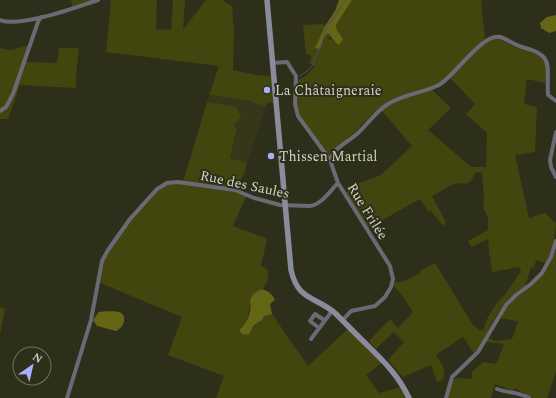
<svg xmlns="http://www.w3.org/2000/svg" width="556" height="398" viewBox="0 0 556 398" font-family="Spectral,serif">
<style>
.built{fill:#36371a}
.green{fill:#43450e}
.forest{fill:#646615}
.lines{fill:none;stroke-linecap:round;stroke-linejoin:round}
.stream{stroke:#4d4a6e;stroke-width:1}
.street{stroke:#696a75;stroke-width:4}
.secondary{stroke:#8a8c9d;stroke-width:5.5}
.poi-dot{fill:#a8b0fc;stroke:#2e2f1a;stroke-width:1.5}
.labels{text-anchor:middle;stroke-width:4;stroke-linejoin:round;paint-order:stroke}
.poi-label{font-size:14px;fill:#d1d2c5;stroke:#2e2f1a;text-anchor:start}
.street-label{font-size:14px;fill:#d1d2c5;stroke:#2e2f1a}
</style>
<rect width="100%" height="100%" fill="#2e2f1a"/>
<path class="built" d="M209,95L254,101V103L266,106L247,163L230,158L237,129L234,127L235,123L239,121L238,113L236,109L207,102Z"/>
<path class="green" d="M71,0H98L73,8Z
M111,0H157L156,29L171,30L173,0H185L183,30L206,0H222L232,6L234,31L233,70L256,75L273,76L276,103L268,102L266,106L253,103V101L209,95L219,66L106,52Z
M352,0H481L485,39L442,82L431,87L386,103L372,114L358,129L328,155L300,116L297,109V97L300,96L297,94V81L307,75L315,66L309,63L312,56L306,54L303,25L323,24L325,26L315,48L323,43L325,36L328,33L331,36L328,38L330,40L332,38L337,44L342,38L337,30L336,25Z
M497,38C504,40 508,44 514,46C527,50 543,52 547,67C548,72 546,79 545,83L527,79L524,104L537,107L535,152L515,155L529,218L545,213L556,223L554,244L546,263L536,260L534,268L531,267L525,287C502,298 491,326 479,348L474,353L463,337L436,355C441,364 447,369 443,380L437,382L431,365L403,377L388,360L404,342L394,332L376,349L369,341L390,319L398,328L413,312L401,294L393,285L394,283L404,281L420,273V271L435,263L473,325L478,329L483,331L488,317L498,301L505,295L521,271L519,267L492,272L489,251L488,239L471,247L468,241L488,230V217L483,208L484,199L482,173L477,172L474,174C471,188 463,182 454,184C447,186 439,193 432,196L446,222L443,226L431,211L429,212L420,199L368,228L346,192L355,188L354,185L381,175L412,146L381,110L393,102L432,89L433,91L451,108L428,130L471,167H486L487,133L466,114L475,104L450,78C462,66 480,41 497,38Z
M26,46H30L24,62L57,63L59,48H79L76,76V88L20,85L8,119H0V48L11,50Z
M207,102L236,107L238,113L241,114L239,121L235,123L234,127L237,128L230,158L247,163L245,172L235,190L247,195L233,226L267,239L261,266L268,270V279L263,290H260C257,295 253,299 251,304C248,313 248,323 240,329L252,330C255,321 260,324 264,316L272,314L308,366L349,328L384,361L366,375L379,393L398,388L403,385L409,398H216L224,376L168,355L182,317L98,282L102,261L130,219L162,185L183,182Z
M556,249V372L547,398H533L515,388L513,391L495,384L491,398H447L453,380L456,378L472,379V372L483,362L495,364L497,362L504,344L486,342L488,338L496,341L512,339L518,321L499,318C504,312 508,305 513,301C532,283 548,275 556,249Z
M0,307L5,309L0,334Z"/>
<path class="forest" d="M339,0H352L336,25L337,30L343,39L339,45L337,44L328,33C323,37 323,44 320,49L315,48L325,26L335,11Z
M556,15V31L549,33L541,28L540,23L547,17Z
M260,290C267,289 272,294 275,300L270,304L272,314L264,316L262,320L254,325L249,334C245,335 242,335 240,331V329C247,324 253,309 250,301L253,294Z
M99,312C106,312 126,308 124,320C124,325 120,329 116,331L97,326L93,320Z"/>
<g class="lines">
<path class="stream" d="M300,76L307,71L314,64L313,61L322,44L325,30L346,0"/>
<path class="street" d="M0,20C20,28 77,7 98,0
M272,63L287,62L296,76L295,104L298,116L330,160L338,183L390,266L393,279L391,287L385,297L375,306L351,311L342,321
M0,111L6,107L13,94L38,22L41,17
M556,132L550,160L551,167L556,177
M330,160C331,157 332,155 334,152C341,145 350,140 358,133C368,124 376,111 388,104C404,94 423,93 439,85C455,76 482,33 500,37C507,39 514,45 522,47C556,55 546,67 548,95L556,101
M319,328L310,321L315,314L324,320
M311,339L332,311
M497,389C507,393 520,392 529,398
M67,398L91,320L102,261L108,250L130,219L157,189L167,183L178,182L235,190L254,198L280,205L310,206C321,205 330,191 338,183
M446,398L452,377L478,352L506,305L516,295L531,284L542,273L551,257L556,241"/>
<path class="secondary" d="M267,0L291,270C298,301 315,296 335,313C343,321 351,329 359,337C379,357 397,372 409,398"/>
</g>
<g class="poi-dot">
<circle cx="267" cy="90" r="4"/>
<circle cx="271" cy="156" r="4"/>
</g>
<g class="labels">
<g class="poi-label">
<text x="275" y="95">La Châtaigneraie</text>
<text x="279" y="161">Thissen Martial</text>
</g>
<g class="street-label">
<text transform="translate(245 184) rotate(12)" y="5">Rue des Saules</text>
<text transform="translate(368 211) rotate(58)" y="5">Rue Frilée</text>
</g>
</g>
<g transform="translate(32 366) rotate(34)"><circle r="19" fill="#2e2f1a" stroke="#6f705e"/>
<path d="M0-3L7 15L0 10L-7 15Z" fill="#a8b0fc"/>
<text y="-6" font-size="11" font-weight="bold" text-anchor="middle" fill="#d1d2c5">N</text>
</g>
</svg>
